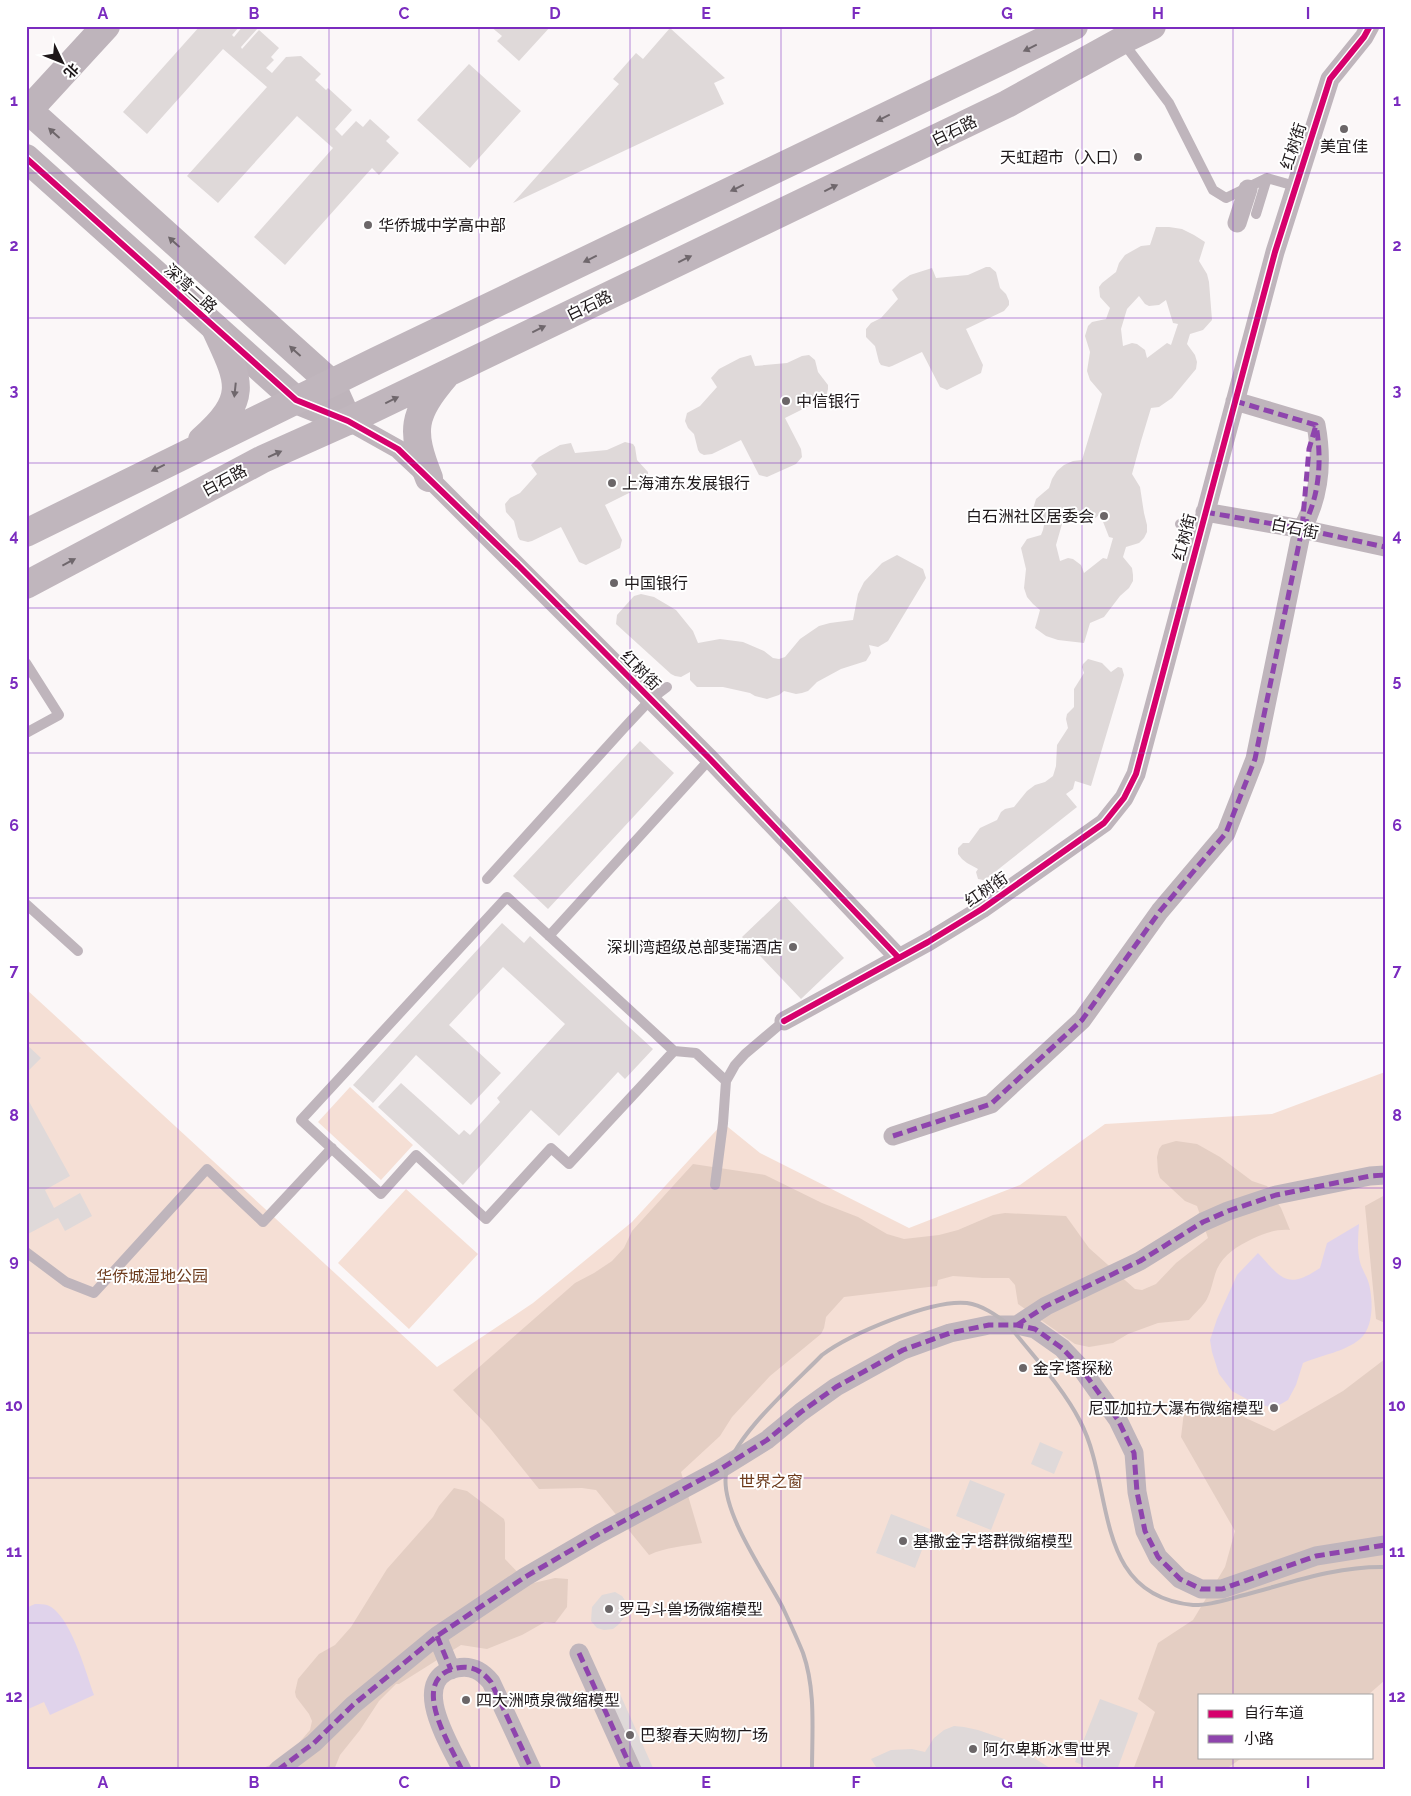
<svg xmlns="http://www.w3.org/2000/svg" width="1411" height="1796" viewBox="0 0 1411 1796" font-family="Raleway,'Noto Sans SC',sans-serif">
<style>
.green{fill:#f5dfd5;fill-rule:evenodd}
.forest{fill:#e4cec3}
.water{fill:#e0d3eb}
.building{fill:#dfd9d9;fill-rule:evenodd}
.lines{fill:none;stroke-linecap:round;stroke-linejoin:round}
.lane{stroke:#bfb5bc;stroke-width:10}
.street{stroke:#bfb5bc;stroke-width:19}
.secondary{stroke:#beb4bb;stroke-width:28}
.primary{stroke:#c0b6bd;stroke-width:28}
.rail{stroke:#bab3b7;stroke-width:4}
.quiet{stroke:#8e44ad;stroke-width:5;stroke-dasharray:10 5;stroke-linecap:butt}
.cycleway-casing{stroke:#fff;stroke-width:9}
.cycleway{stroke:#d6006c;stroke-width:6}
.oneway{fill:#6f676c}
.oneway2{fill:#6e666a}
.grid{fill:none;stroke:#7b2cbf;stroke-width:1;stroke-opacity:0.55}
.poi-dot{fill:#6b6668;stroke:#fff;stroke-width:2}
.labels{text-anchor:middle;stroke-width:4;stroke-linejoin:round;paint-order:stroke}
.street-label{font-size:16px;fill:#1e181a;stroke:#fff}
.poi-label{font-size:16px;fill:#1e181a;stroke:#fff;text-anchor:start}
.park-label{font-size:16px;fill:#6d3b1c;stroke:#fff}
.neatline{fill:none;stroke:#7b2cbf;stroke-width:2}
.grid-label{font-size:16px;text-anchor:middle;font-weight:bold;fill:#7b2cbf}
</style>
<rect width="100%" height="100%" fill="#fbf7f8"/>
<path class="green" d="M26,989L437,1367L533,1303L632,1222L723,1123L760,1153L909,1228L1020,1185L1105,1124L1272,1114L1385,1072V1770H26ZM1200,1695H1372V1757H1200Z
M350,1087L413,1145L381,1180L318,1122Z
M406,1189L478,1254L409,1329L338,1263Z"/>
<path class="forest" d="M1176,1141L1197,1144L1220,1157L1252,1181L1267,1186L1281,1208L1290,1230C1276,1229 1264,1233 1252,1239C1238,1246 1224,1254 1217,1269C1213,1279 1212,1289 1207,1299C1203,1306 1195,1313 1189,1320L1158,1323L1128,1334L1113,1343L1089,1347L1075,1344L1018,1304L1015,1285L1009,1278H983L953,1276L938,1280L937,1286L844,1297L826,1317L824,1328L821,1334L770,1376L732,1417L720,1436L681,1472L702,1543C685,1546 666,1547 649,1555L596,1490L582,1488L539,1489L489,1427L453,1390L575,1283L594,1273L612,1261L624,1248L632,1231L693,1164L765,1175L822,1203L858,1217L887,1234L904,1239L939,1235L958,1230L993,1215L1005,1213L1066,1216L1089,1248L1135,1289L1142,1290L1156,1284L1176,1263L1208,1238L1197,1206L1185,1201L1160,1178L1158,1172L1157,1157L1159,1149L1162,1145Z
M1385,1195V1323L1376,1319L1365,1206Z
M1385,1359V1680L1368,1695H1200V1757H1243L1225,1770H1133L1155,1712L1138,1699L1158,1643L1193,1620L1225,1567L1235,1531L1181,1437L1184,1412L1213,1403L1274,1431L1343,1391Z
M454,1488L467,1491L504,1519L505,1523V1559L529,1584L555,1578L568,1579L567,1607L555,1623L545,1622L522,1635L487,1649L461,1645L399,1684H396L379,1701L360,1730L340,1755L334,1770H258L275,1763L292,1751L310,1730L312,1721L309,1714L296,1697L295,1692L298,1679L319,1654L335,1645L351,1627L387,1569L433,1517L439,1506Z"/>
<path class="water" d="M1359,1224C1358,1237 1357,1250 1360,1262C1362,1270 1367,1276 1369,1284C1373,1300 1374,1327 1360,1339C1345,1352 1321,1355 1303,1363L1296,1385L1288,1400L1274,1408L1254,1403L1232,1391L1219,1374L1212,1352L1210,1340L1217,1319L1237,1275L1258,1253C1282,1279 1287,1290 1320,1268L1327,1243Z
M35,1604C39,1604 44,1604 47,1605C70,1613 86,1673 94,1695L50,1715L44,1702L26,1710V1608Z"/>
<path class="building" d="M200,26H240L232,35L234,37L243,26H256L258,28L241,47L242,49L259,30L279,48L271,57L274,60L266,68L272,73L286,57L301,56L321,74L315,80L326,90L328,88L352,110L335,129L342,136L356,121L363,127L370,119L390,137L386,141L399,153L379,175L372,168L285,265L254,237L333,148L297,116L218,203L187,176L267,87L223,49L147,134L123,112Z
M490,26H551L519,61L497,41L502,36Z
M670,28L725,78L714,83L724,104L513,203L619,84L613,79L636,53L643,59Z
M469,64L521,111L470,168L417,120Z
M1156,227H1169L1182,229L1194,235L1205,242L1199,261L1207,274L1209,282L1212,320L1203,330L1190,334L1187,344L1195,355L1197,362L1196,369L1172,398L1159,407L1151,408L1141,441L1132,474L1140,487L1144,513L1147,525V532L1144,538L1139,543L1126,547L1123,557L1132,568L1133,575V581L1129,588L1120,596L1104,617L1090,623L1084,643L1058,640L1046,636L1035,628L1040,610L1033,604L1027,597L1024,588L1026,569L1021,548L1027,539L1041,535L1043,530L1044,525L1034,514L1033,509L1036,499L1049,488L1052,479L1057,471L1064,465L1073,461L1082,460L1102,394L1090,380L1087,371L1090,352L1085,336L1088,326L1092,322L1106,319L1110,308L1100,297L1099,287L1102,283L1116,272L1119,263L1125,255L1141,246L1150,245ZM1139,296L1145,304L1149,306L1159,305L1166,300L1173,323L1178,324L1171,345L1167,343L1147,358L1145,350L1137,344L1132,343L1123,346L1121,329L1127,309ZM1073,511L1079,519L1084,521L1093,520L1100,514L1109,537L1113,538L1107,559L1103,558L1084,573L1081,565L1073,559L1068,558L1060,561L1056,545L1062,524Z
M986,267H990L996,272L1000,288L1006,294L1009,301V305L1004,311L966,329L983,365L981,373L947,390L940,387L922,352L892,366L889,367L881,365L879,362L875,346L866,337V329L871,323L881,318L898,299L892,290L900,282L910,275L932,268L936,278L968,275Z
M751,355L755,366L787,363L802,356L809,355L815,360L818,372L828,385V389L826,397L823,399L785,418L801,449L802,457L796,464L767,477L759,475L741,440L712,454L704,455L700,453L698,450L694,434L688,428L685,421L687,413L700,406L717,387L711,378L719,369L740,358Z
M625,442L633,444L635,447L637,460L648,472V480L643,486L605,505L622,540L620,548L586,565L579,562L561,527L532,541L528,542L520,540L518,537L514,521L506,512L505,504L510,498L520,493L537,474L531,465L539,457L560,445L571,443L575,453L607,450Z
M897,555L923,569L926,578L888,641L878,647L869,645L871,653L866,661L841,669L817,682L808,691L802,693L796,694L784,691L779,695L767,699L755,696L750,693L723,687H697L690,680V672L681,677L675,676L671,674L616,624L617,615L634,596L641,594L654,597L676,610L693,631L698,643L720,639L743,642L764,651L773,658L779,659L785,657L800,639L819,626L830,623L853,620L858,594L864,582L882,563Z
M1088,659L1102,663L1111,672L1118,667L1122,668L1124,675L1091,786L1075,781L1073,789L1066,794L1077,807L986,879L983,880L978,879L976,872L978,869L967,863L962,859L958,854V848L963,843H969L980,828L997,820L1001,812L1005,809L1014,807L1027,791L1035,785L1045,782L1053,776L1056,766L1057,745L1068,728L1066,719L1067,714L1074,707V689L1084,673L1082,667L1083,664Z
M640,741L674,773L548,909L513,876Z
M785,896L844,958L801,999L742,937Z
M502,923L524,943L530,936L653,1049L625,1079L618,1072L559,1136L531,1110L463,1185L378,1107L401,1083L459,1135L464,1130L470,1135L500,1102L497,1098L565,1024L503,967L449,1025L501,1073L471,1105L416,1055L373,1103L353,1085Z
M26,1044L41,1058L26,1073Z
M26,1096L70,1176L45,1190L54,1208L80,1193L92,1216L65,1231L58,1218L26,1235Z
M1040,1442L1063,1452L1054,1474L1031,1464Z
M970,1480L1005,1494L991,1530L956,1516Z
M891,1514L930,1529L915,1568L876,1553Z
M615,1592L622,1596L626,1602V1613L624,1618L618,1625L613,1629L604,1630L597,1628L591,1621L592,1607L602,1595Z
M620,1694L654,1770H638L606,1701Z
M1100,1699L1138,1713L1117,1770H1095L1075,1762Z
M954,1726L964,1727L978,1730L1004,1739L1053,1770H878L871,1759L891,1750L912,1749L925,1752L934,1738L944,1730Z"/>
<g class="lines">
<path class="lane" d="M1122,41L1169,103L1213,190L1226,198L1267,178L1295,186
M1256,214L1267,178
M1180,524L1200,529
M26,663L59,715L26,733
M487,879L624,728L651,699L667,687
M507,897L674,1051L569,1164L551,1148L486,1219L416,1155L381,1194L301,1120Z
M26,904L78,951
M549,936L710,759
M674,1051L696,1053L726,1081
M715,1185L723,1123L726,1081L735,1065L745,1054L784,1021
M26,1252L66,1282L94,1293L207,1169L263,1222L332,1148"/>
<path class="street" d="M1237,223L1248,189
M348,421L398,449L429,478L710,759L898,957
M1205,512L1302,529L1385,547
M784,1021L928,942L982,909L1104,823L1124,798L1136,774L1275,252L1330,79L1364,37L1370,26
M893,1136L991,1104L1082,1020L1160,911L1226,833L1255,759L1302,529C1320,496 1323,462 1316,425L1235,401
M1017,1325L1046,1306L1140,1261L1203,1222L1228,1211L1276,1195L1370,1176L1385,1175
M437,1636L451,1670
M579,1653L632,1770
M278,1770L314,1743L353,1705L437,1636L525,1577L599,1534L717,1471L767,1440L801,1412L836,1387L903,1350L950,1333L989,1325H1017L1035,1329L1062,1348L1081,1368L1118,1420L1134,1453L1137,1492L1145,1531L1158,1557L1180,1579L1201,1589H1222L1316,1556L1385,1545
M462,1770C450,1745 407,1678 457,1668C472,1665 482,1671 491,1682L532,1770"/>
<path class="secondary" d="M26,108L331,383L348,421
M26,113L106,26
M26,158L296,400L348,421"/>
<path class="primary" d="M202,440C251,397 239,380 215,328
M429,478C410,430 412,415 446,375
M26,533L376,361L1074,26
M26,585L263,459L348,421L1007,104L1121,41L1152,26"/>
<path class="rail" d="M812,1770C812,1731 816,1690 803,1653C797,1638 790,1623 783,1608C766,1575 720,1511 726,1474C731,1438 796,1382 822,1355C850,1334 932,1299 967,1303C982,1305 996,1315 1008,1324C1032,1355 1062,1386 1080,1421C1115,1487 1091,1595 1193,1605C1210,1606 1231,1598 1248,1594C1293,1582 1338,1566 1385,1567"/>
<path class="quiet" d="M1235,401L1316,425C1322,460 1320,495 1303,527
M1205,512L1302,529L1385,547
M893,1136L991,1104L1082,1020L1160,911L1226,833L1255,759L1302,529L1309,449L1316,425
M1017,1325L1046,1306L1140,1261L1203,1222L1228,1211L1276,1195L1370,1176L1385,1175
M437,1636L451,1670
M579,1653L632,1770
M278,1770L314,1743L353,1705L437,1636L525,1577L599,1534L717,1471L767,1440L801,1412L836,1387L903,1350L950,1333L989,1325H1017L1035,1329L1062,1348L1081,1368L1118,1420L1134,1453L1137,1492L1145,1531L1158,1557L1180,1579L1201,1589H1222L1316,1556L1385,1545
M462,1770C450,1745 407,1678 457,1668C472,1665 482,1671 491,1682L532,1770"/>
<defs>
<path id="cycleway" d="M26,158L296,400L348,421L398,449L518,565L710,759L898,957
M784,1021L928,942L982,909L1104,823L1124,798L1136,774L1275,252L1330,79L1364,37L1370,26"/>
</defs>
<use href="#cycleway" class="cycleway-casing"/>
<use href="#cycleway" class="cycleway"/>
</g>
<defs><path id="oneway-solid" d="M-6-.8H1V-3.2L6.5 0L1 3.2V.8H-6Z" transform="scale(1.25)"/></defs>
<g class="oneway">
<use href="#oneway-solid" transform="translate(1030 48) rotate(154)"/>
<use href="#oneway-solid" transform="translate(883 118) rotate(154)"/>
<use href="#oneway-solid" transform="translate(737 188) rotate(154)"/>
<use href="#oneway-solid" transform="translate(831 188) rotate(-26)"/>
<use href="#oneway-solid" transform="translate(590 259) rotate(154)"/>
<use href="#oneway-solid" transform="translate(685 259) rotate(-26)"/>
<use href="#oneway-solid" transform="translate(539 329) rotate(-26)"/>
<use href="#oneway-solid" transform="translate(235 390) rotate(96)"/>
<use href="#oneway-solid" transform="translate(392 400) rotate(-26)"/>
<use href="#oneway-solid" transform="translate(275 454) rotate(-24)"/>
<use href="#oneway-solid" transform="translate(158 468) rotate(154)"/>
<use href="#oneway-solid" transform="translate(69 562) rotate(-28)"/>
</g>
<g class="oneway2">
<use href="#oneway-solid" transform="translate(54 133) rotate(-138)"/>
<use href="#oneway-solid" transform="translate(174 242) rotate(-138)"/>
<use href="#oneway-solid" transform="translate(295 351) rotate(-138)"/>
</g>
<path class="grid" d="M178,26V1770M329,26V1770M479,26V1770M630,26V1770M781,26V1770M931,26V1770M1082,26V1770M1233,26V1695M26,173H1385M26,318H1385M26,463H1385M26,608H1385M26,753H1385M26,898H1385M26,1043H1385M26,1188H1385M26,1333H1385M26,1478H1385M26,1623H1385M1233,1757V1770"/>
<g class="poi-dot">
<circle cx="1344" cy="129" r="5"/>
<circle cx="1138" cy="157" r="5"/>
<circle cx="368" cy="225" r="5"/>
<circle cx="786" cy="401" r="5"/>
<circle cx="612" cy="483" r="5"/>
<circle cx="1104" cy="516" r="5"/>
<circle cx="614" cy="583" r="5"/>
<circle cx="793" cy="947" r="5"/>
<circle cx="1023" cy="1368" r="5"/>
<circle cx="1274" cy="1408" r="5"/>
<circle cx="903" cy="1541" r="5"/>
<circle cx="609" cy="1609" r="5"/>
<circle cx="466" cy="1700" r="5"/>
<circle cx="630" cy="1735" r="5"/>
<circle cx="973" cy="1749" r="5"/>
</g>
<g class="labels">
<g class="street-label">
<text transform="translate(954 130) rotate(-26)" y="6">白石路</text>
<text transform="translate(1293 146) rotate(-72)" y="6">红树街</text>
<text transform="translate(191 288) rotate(42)" y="6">深湾二路</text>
<text transform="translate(589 305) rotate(-26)" y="6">白石路</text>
<text transform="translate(224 480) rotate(-28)" y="6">白石路</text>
<text transform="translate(1295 528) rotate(11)" y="6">白石街</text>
<text transform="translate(1184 537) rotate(-75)" y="6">红树街</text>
<text transform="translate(641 670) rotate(45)" y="6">红树街</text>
<text transform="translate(986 889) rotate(-34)" y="6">红树街</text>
</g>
<g class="poi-label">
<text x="1344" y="152" text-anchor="middle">美宜佳</text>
<text x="1128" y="163" text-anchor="end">天虹超市（入口）</text>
<text x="378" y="231">华侨城中学高中部</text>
<text x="796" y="407">中信银行</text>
<text x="622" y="489">上海浦东发展银行</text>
<text x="1094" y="522" text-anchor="end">白石洲社区居委会</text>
<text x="624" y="589">中国银行</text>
<text x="783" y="953" text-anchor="end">深圳湾超级总部斐瑞酒店</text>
<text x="1033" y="1374">金字塔探秘</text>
<text x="1264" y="1414" text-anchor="end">尼亚加拉大瀑布微缩模型</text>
<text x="913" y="1547">基撒金字塔群微缩模型</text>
<text x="619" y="1615">罗马斗兽场微缩模型</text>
<text x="476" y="1706">四大洲喷泉微缩模型</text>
<text x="640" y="1741">巴黎春天购物广场</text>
<text x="983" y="1755">阿尔卑斯冰雪世界</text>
</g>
<g class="park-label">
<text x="152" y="1282">华侨城湿地公园</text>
<text x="771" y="1487">世界之窗</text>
</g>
</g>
<rect width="1411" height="1796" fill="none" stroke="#ffffff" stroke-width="55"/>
<rect x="1198" y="1694" width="175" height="65" fill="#ffffff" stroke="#a5a3a3"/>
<rect x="1208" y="1710" width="25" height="8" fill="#d6006c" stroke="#a5a3a3"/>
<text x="1244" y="1718" font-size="15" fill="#1e181a">自行车道</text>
<rect x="1208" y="1735" width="25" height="8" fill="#8e44ad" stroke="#a5a3a3"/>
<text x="1244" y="1744" font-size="15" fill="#1e181a">小路</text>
<g transform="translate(62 62) rotate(133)" stroke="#ffffff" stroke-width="4" paint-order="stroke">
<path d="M0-4L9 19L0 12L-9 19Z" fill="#1e181a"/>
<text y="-8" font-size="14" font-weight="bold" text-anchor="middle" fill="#1e181a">北</text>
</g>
<rect x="28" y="28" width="1356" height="1740" class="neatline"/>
<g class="grid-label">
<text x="103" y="19">A</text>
<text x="254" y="19">B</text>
<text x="404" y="19">C</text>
<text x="555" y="19">D</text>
<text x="706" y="19">E</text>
<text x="856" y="19">F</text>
<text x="1007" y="19">G</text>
<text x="1158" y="19">H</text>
<text x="1308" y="19">I</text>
<text x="14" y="106">1</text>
<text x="1397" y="106">1</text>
<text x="14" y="251">2</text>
<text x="1397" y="251">2</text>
<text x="14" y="396">3</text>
<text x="1397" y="396">3</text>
<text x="14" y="541">4</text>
<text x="1397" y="541">4</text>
<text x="14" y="686">5</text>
<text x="1397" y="686">5</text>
<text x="14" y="831">6</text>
<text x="1397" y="831">6</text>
<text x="14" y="976">7</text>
<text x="1397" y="976">7</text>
<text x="14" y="1121">8</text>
<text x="1397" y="1121">8</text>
<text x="14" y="1266">9</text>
<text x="1397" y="1266">9</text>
<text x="14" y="1411">10</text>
<text x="1397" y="1411">10</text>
<text x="14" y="1557">11</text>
<text x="1397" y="1557">11</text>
<text x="14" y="1702">12</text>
<text x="1397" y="1702">12</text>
<text x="103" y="1788">A</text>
<text x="254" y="1788">B</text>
<text x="404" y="1788">C</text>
<text x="555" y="1788">D</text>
<text x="706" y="1788">E</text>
<text x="856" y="1788">F</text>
<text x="1007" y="1788">G</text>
<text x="1158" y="1788">H</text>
<text x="1308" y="1788">I</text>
</g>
</svg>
